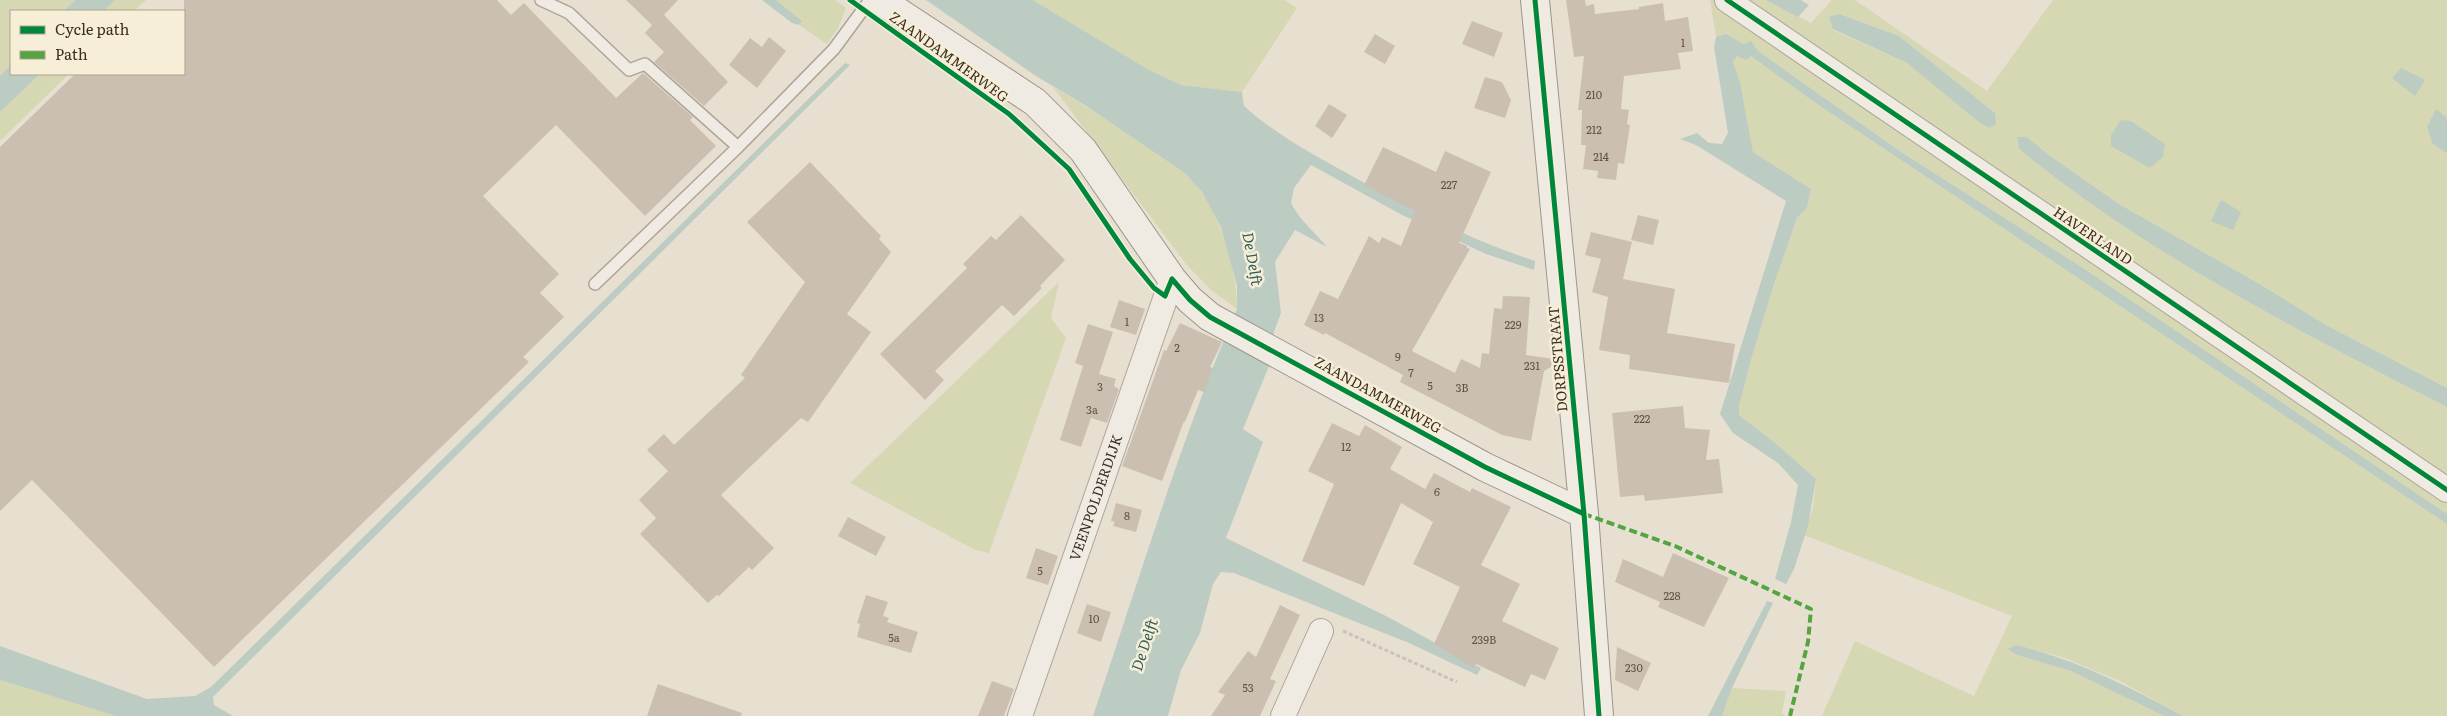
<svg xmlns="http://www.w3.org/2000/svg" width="2447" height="716" viewBox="0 0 2447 716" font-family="Literata,serif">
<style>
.green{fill:#d6d7b3;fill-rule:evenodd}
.water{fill:#bcccc2}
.building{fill:#cbbfb2}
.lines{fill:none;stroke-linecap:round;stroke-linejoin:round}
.lane-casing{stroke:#ada599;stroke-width:14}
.street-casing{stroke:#ada599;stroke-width:26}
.secondary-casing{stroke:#9c958a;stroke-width:30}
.path{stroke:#c8c2b9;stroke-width:3;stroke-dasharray:4 2.5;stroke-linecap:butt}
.lane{stroke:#efebe3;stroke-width:11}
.street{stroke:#efebe3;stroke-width:24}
.secondary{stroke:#efebe3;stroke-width:28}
.quiet{stroke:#54a441;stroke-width:4;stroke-dasharray:8 4;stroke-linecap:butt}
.cycleway-casing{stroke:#f7eed8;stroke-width:8}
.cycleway{stroke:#00873e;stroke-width:5}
.labels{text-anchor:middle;stroke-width:5;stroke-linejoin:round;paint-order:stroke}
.number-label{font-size:11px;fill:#605244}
.street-label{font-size:14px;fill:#3d2e20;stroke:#f7eed8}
.water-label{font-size:15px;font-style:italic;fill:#2f5d5a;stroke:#f7eed8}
</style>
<rect width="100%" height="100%" fill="#e7e0d1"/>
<path class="green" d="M0,0H75L64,11H11V65L0,76Z
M115,0H146L134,11H104Z
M776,0H835L846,8L838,28L827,44L799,25L802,21Z
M1033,0H1284L1297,8L1242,92L1181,85L1149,70Z
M1710,0H1766L1811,23L1832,0H1855L1987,91L2053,0H2447V388L2326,325L2263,286L2119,204L2049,155L2027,137L2017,138L2019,149C2148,255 2299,331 2447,407V514L2086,270L1901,152L1758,51L1751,42L1744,44L1726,34L1716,37ZM1841,14L1899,36L1995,113L1943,90L1907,63L1833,30Z
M1737,56H1751L1814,102L2447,524V716H2183L2120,681L2062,657L2016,645L2017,655L2071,671L2164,716H1822L1855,641L1974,696L2012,616L1804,535L1813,508L1816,479L1779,446L1739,415V406L1751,360L1774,284L1797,218L1807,208L1811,189L1753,152L1740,82L1733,62Z
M40,74H69L0,141V112Z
M1053,87C1086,106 1118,127 1150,149C1161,157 1175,164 1185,173C1218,203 1237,265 1237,309L1211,290L1186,264Z
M1059,282L1051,318L1066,338L989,553L975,550L850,483Z
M0,680L116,716H0Z
M1732,688L1786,691L1782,713L1786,716H1722Z"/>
<path class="water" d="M75,0H115L104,11H64Z
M762,0H776L802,21L799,25L792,23Z
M926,0H1033L1149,70L1181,85L1242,92L1244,106C1275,134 1315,156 1352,176C1413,210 1468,239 1535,261L1534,270L1486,254L1402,215L1311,165L1294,188L1291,203C1301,222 1313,230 1327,247L1295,230L1275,262L1281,313L1274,332L1269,366L1243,429L1263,442L1226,538L1388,617L1481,668L1477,675L1409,643L1234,573L1221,572L1213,584L1200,633L1181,670L1168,716H1093C1139,580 1180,441 1237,309V286L1221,227L1202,192L1185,173L1086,106L1036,76Z
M1766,0H1801L1809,5L1798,17Z
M1840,14L1899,36L1995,113L1996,124L1990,128L1980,123L1907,63L1833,29L1829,17Z
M1726,34L1744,44L1751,41L1758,51L1901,152L2086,270L2447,514V524L1814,102L1751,56L1746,60L1737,56L1733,62L1740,82L1753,152L1811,189L1807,208L1797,218L1774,284L1751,360L1739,406V415L1779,446L1816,479L1808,526L1794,569L1786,584L1775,579L1791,522L1798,485L1778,463L1733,433L1720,414L1786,201L1696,145L1680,139L1697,133L1709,143L1722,144L1728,133L1714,47L1716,37Z
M845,63L850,65L213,697L214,705L233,716H116L0,680V646L147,699L195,696L211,687Z
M11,65V74H40L0,112V76Z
M2401,68L2425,80L2415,96L2392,78Z
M2436,109L2447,118V153L2433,144L2427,127Z
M2121,120L2131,121L2165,144L2163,157L2150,168L2111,146V135Z
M2017,137H2027L2049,155L2119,204L2263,286L2326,325L2447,388V407C2299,331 2148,255 2019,149Z
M2221,200L2241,212L2233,230L2211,221Z
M1767,601L1773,603L1732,688L1722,716H1708Z
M2016,645C2078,660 2128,686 2183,716H2164L2071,671L2017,655L2008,649Z"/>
<path class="building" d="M184,0H497L511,15L524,3L616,98L643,73L693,117L690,120L716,146L645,216L556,125L483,196L559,274L540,293L564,317L523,357L529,362L214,667L32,480L0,511V147L75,74H184Z
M626,0H678L664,15L728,82L704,106L654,62L664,52L645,33L652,25Z
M1566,0H1585L1586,6L1594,4L1595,14L1639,9V7L1663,3L1665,21L1688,17L1693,51L1678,53L1681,69L1624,76L1621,109L1629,110L1627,124L1630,125L1624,164L1618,163L1616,180L1597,178L1598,171L1583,169L1586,145H1581L1582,110H1578L1584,56L1574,57Z
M1472,21L1503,33L1494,57L1462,44Z
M1375,34L1395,46L1385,64L1364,52Z
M769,37L786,51L757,88L729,65L750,38L762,47Z
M1485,77L1502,82L1511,100L1505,118L1474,108Z
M1329,104L1347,115L1332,138L1315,126Z
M1383,147L1436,172L1445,151L1491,172L1459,243L1467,246V248L1470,249L1412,351L1455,373L1461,359L1480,368L1482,353L1489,354L1494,308L1502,309L1503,296L1530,297L1526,355L1554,359V365L1544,371L1531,441L1502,435L1400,382L1403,375L1325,333L1324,335L1304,325L1320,291L1338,299L1369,236L1379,243L1382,237L1401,246L1415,211L1364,185Z
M810,162L881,236L879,239L891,252L847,314L871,332L808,422L801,418L721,495L774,548L752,570L749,567L719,596L717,595L708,603L640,534L656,518L639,500L668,471L647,450L664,434L674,445L745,378L741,375L805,282L747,222Z
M1021,215L1065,260L1040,286L1042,288L1014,316L1002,305L935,371L944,380L925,400L880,354L967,268L963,264L991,236L996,240Z
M1638,215L1659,220L1653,245L1631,240Z
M1591,232L1632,242L1623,279L1675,289L1667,333L1735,344L1729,383L1629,369L1630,355L1599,350L1608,297L1592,292L1601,259L1585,255Z
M1119,300L1145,309L1136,335L1110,327Z
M1180,323L1222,342L1210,367L1213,368L1204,392L1198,390L1185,422L1184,421L1162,481L1122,466L1164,350L1166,351Z
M1088,324L1113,332L1099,374L1116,379L1114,386L1119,389L1107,423L1091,418L1081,447L1060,440L1083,366L1075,363Z
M1683,406L1685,428L1710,430L1706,460L1719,459L1723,493L1645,501L1644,495L1620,497L1612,413Z
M1332,423L1359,436L1365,425L1402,447L1390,469L1425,489L1434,473L1470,492L1472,488L1511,507L1481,565L1520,584L1502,621L1559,648L1545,680L1531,674L1525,687L1476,664L1474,668L1434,644L1460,587L1413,564L1433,522L1401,503L1364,586L1302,561L1334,484L1308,471Z
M1116,503L1142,510L1136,532L1113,526L1115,522L1111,521Z
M848,517L886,537L876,556L838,536Z
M1036,548L1058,556L1048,585L1026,578Z
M1673,553L1729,578L1704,627L1658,607L1660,602L1615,582L1623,559L1663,577Z
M866,595L888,602L883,616L889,618L887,622L918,632L911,653L857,637L860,624L857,623Z
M1087,604L1111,612L1101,642L1077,633Z
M1280,605L1300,615L1270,679L1276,681L1260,716H1211L1225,695L1218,692L1248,651L1256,657Z
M1617,647L1651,663L1638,691L1615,680Z
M992,681L1014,689L1004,716H978Z
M658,684L742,713L741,716H647Z"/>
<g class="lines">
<defs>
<path id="lane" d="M541,0L569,13L629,70L645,64L738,147L834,49L870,0
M595,284L738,147"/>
<g id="street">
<path d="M1727,0L2447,490"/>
<path id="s1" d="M1020,716L1172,279"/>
<path d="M1283,716L1321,631"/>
</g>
<path id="secondary" d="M880,0L1035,102L1083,150L1172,279L1190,300L1210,317L1485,467L1584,514
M1535,0L1584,514L1599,716"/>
</defs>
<use href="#lane" class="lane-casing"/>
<use href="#street" class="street-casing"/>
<use href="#secondary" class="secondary-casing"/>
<path class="path" d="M1343,631L1457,682"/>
<use href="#lane" class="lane"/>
<use href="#street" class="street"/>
<use href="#secondary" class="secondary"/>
<path class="quiet" d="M1584,514L1675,546L1811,609L1808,642L1790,716"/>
<defs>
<path id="cycleway" d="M850,0L1009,114L1069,169L1130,259L1154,288L1165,296L1172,279
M1535,0L1584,514L1599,716
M1727,0L2447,490
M1172,279L1190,300L1210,317L1485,467L1584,514"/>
</defs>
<use href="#cycleway" class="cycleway-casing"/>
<use href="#cycleway" class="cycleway"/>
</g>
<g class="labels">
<g class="number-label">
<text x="1683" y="47">1</text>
<text x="1594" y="99">210</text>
<text x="1594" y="134">212</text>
<text x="1601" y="161">214</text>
<text x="1449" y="189">227</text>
<text x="1319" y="322">13</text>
<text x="1127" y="326">1</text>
<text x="1513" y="329">229</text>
<text x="1177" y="352">2</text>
<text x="1398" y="361">9</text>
<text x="1532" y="370">231</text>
<text x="1411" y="377">7</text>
<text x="1430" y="390">5</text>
<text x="1100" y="391">3</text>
<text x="1462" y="392">3B</text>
<text x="1092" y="414">3a</text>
<text x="1642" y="423">222</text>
<text x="1346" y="451">12</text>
<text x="1437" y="496">6</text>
<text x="1127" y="520">8</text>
<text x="1040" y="575">5</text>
<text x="1672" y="600">228</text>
<text x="1094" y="623">10</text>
<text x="894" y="642">5a</text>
<text x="1484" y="644">239B</text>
<text x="1634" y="672">230</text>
<text x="1248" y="692">53</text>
</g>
<g class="street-label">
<text transform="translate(949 57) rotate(36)" y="5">ZAANDAMMERWEG</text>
<text transform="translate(2093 236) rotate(34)" y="5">HAVERLAND</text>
<text transform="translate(1558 359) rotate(-95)" y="5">DORPSSTRAAT</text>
<text transform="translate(1378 395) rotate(29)" y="5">ZAANDAMMERWEG</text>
<text dy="5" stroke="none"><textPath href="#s1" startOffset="231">VEENPOLDERDIJK</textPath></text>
</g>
<g class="water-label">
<text transform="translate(1252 259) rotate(80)" y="5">De Delft</text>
<text transform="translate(1145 645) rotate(-72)" y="5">De Delft</text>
</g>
</g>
<rect x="10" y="10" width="175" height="65" fill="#f7eed8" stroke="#ada18e"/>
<rect x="20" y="26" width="25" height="8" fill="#00873e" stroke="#ada18e"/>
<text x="55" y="35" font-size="15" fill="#3d2e20">Cycle path</text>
<rect x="20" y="51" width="25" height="8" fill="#54a441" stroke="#ada18e"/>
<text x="55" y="60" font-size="15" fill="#3d2e20">Path</text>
</svg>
